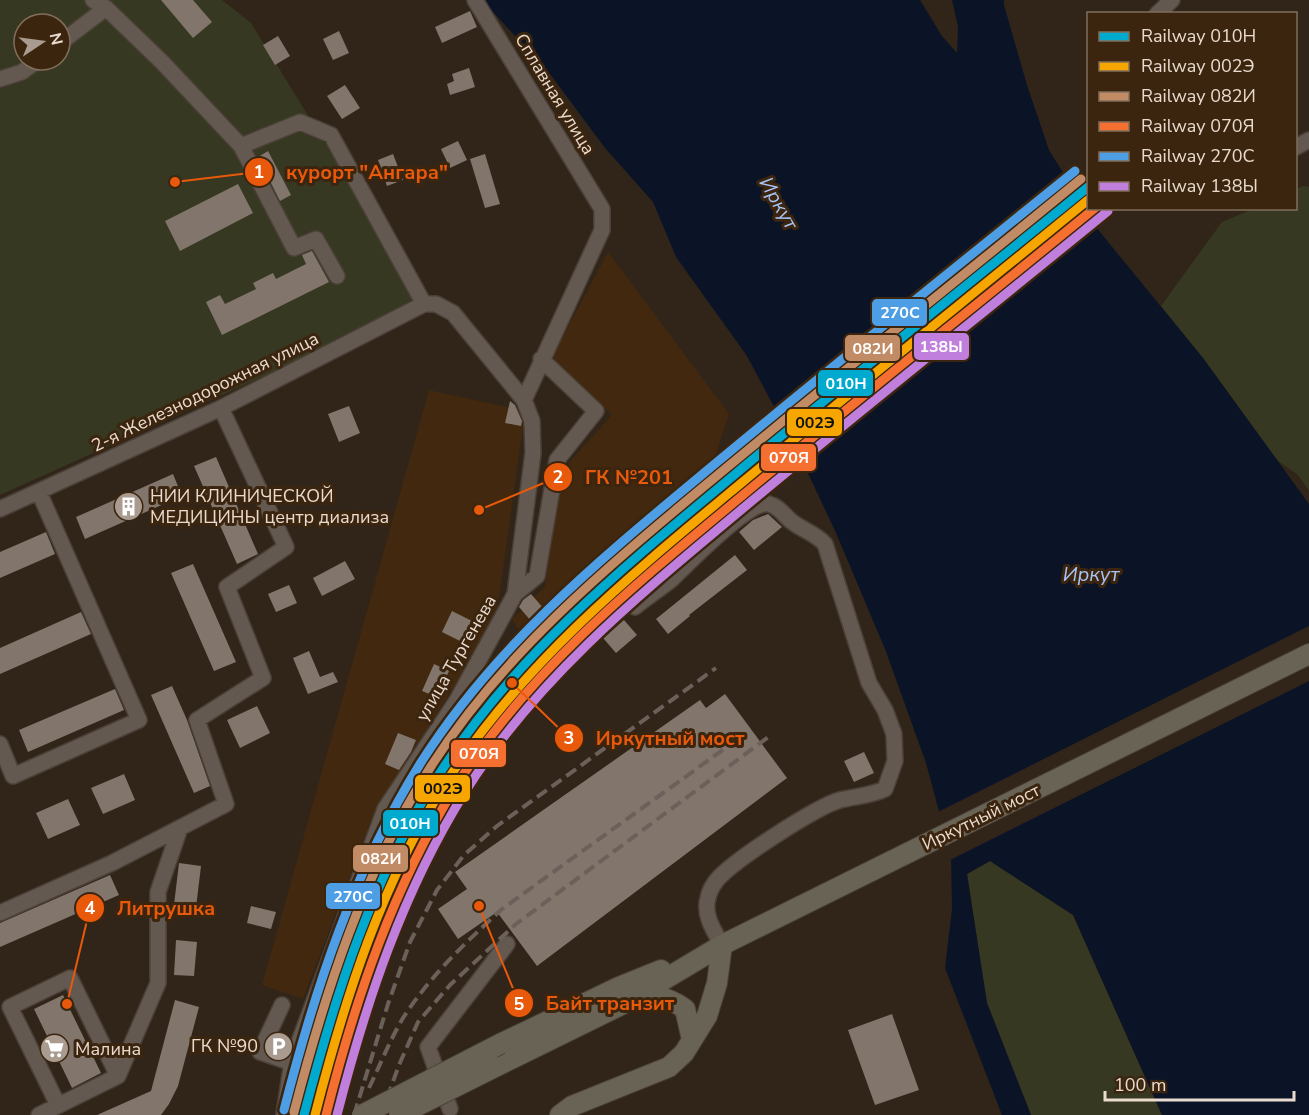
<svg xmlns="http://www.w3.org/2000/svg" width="1309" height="1115" viewBox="0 0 1309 1115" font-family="'Nunito Sans',sans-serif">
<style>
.built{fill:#41280e}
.green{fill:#373821;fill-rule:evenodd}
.water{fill:#0b1426}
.pier{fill:#312519}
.building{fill:#81756c}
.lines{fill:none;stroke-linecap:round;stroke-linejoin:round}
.minor-casing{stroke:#4b4037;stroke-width:18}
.major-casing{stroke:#4b4037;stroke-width:22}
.minor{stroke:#635950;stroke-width:15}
.major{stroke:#686354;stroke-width:20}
.rail{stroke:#6b615a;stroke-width:4;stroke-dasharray:12 6;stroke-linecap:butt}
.major-bridge-casing{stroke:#4b4037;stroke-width:22;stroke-linecap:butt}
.major-bridge{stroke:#686354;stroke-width:20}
.rail-1-casing{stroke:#3b250f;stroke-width:14}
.rail-2-casing{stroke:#3b250f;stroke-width:14}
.rail-3-casing{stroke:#3b250f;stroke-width:14}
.rail-4-casing{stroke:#3b250f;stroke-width:14}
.rail-5-casing{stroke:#3b250f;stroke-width:14}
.rail-6-casing{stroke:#3b250f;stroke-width:14}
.rail-1{stroke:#00a9ce;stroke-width:9}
.rail-2{stroke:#f7a600;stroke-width:9}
.rail-3{stroke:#c18c65;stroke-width:9}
.rail-4{stroke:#f46f30;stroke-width:9}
.rail-5{stroke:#4d9ee5;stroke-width:9}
.rail-6{stroke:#c07fdc;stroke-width:9}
.labels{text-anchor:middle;stroke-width:6;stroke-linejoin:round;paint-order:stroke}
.street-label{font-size:18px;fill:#eadbce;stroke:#3b250f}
.poi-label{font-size:18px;fill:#eadbce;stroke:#3b250f;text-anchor:start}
.water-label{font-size:20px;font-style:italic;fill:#a8c3f5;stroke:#3b250f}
.leader{fill:none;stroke:#e8590c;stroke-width:2}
.callout-dot{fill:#e8590c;stroke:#3b250f;stroke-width:2}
.mark-label{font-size:18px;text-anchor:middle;font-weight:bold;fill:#fff}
.callout-label{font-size:20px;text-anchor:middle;font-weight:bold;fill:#e8590c;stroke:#3b250f;stroke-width:6;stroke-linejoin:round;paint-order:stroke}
.line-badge{stroke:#3b250f;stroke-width:2}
.badge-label{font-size:16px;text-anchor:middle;font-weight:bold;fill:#fff}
.pale-badge-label{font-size:16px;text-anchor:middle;font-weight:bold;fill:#111}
</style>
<rect width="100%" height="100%" fill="#312519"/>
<path class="built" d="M608,252L729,414L708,478L527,642L512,619L545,587L562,470L612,415L552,357Z
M429,390L525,411L498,605L467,666L374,813L303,999L262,985Z"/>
<path class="green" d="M0,0H222L251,23L424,304L0,495ZM24,24H60V60H24Z
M1303,186L1309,187V491L1298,475L1277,460L1203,358L1161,306L1222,222L1253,209L1296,208V189Z
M990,861L1073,915L1162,1115H1031L987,1003L967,874Z"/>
<path class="water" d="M482,0H920L942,36L957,53L958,27L952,0H1004V5L1027,85L1049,150L1100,232L1203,358L1309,504V1115H1162L1073,915L990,861L967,874L987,1003L1031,1115H1002L945,968L952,909L951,856L926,763L885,649L836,533L799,454L747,356L676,257L653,202L605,148L550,74Z"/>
<path class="pier" d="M1309,626V681L948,861L936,813Z"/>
<path class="building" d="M161,0H193L212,22L193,38Z
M470,11L477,27L442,43L435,27Z
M339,31L349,53L333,60L323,39Z
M278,36L290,56L275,65L263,45Z
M469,68L475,87L450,95L447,84L454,81L452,74Z
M345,85L360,108L342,119L327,96Z
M458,141L467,160L450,168L441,149Z
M268,151L291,195L280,201L258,157Z
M393,154L403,180L387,186L378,160Z
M485,154L500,204L485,208L470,159Z
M238,184L253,213L180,251L165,221Z
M312,251L329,282L222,335L206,302L220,295L225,304L256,289L253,283L273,273L276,279L306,264L302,255Z
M510,401L515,405L522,421L521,426L505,423Z
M349,406L360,433L339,442L328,414Z
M216,457L258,554L237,564L194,466Z
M173,474L182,496L85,539L76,517Z
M768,514L782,527L754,550L739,532L753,520Z
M46,532L55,554L0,578V552Z
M735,555L747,570L689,615L690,616L668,634L656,619Z
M345,561L355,579L322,596L313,578Z
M193,564L236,662L214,671L171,573Z
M289,585L297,603L276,612L268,594Z
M531,594L551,617L537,628L519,607L523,600Z
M452,611L472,621L462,642L442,632Z
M81,612L91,634L0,674V648Z
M624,620L637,635L616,653L603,638Z
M309,651L320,677L333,672L338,682L308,694L293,658Z
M434,664L449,671L437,697L422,691Z
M172,686L187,720L210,786L194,793L151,695Z
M115,689L124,710L28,752L19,730Z
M725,694L787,778L537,966L497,912L458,939L438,909L467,889L455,872L700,700L706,708Z
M257,706L270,733L240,748L227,720Z
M398,733L416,740L411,752L399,770L385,764Z
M864,752L874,773L854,782L844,761Z
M124,774L135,800L103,814L91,788Z
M68,799L80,825L48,839L36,813Z
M179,863L201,866L195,916L173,913Z
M110,875L119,895L0,947V923Z
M251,906L276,912L271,929L247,923Z
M176,940L197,942L194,976L174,975Z
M63,995L101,1073L72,1088L34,1009Z
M175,1000L199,1007L178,1086L169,1104L161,1115H97L151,1091Z
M892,1014L919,1090L875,1105L848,1030Z"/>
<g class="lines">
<defs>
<path id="minor" d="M93,0L106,8L162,62L241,146L300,122L331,135L424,304
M475,0L602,209V230L524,400
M1157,14L1172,0
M60,43L106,8
M0,79L22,72L38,60
M241,146L294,248L316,239L337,276
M1296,147L1309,140
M0,509L221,408L424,304H436L453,313L524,400L532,421L533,453L515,594L456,702L385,809L292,1061L284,1115
M515,594L537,576L557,460L596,411L541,359
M635,607C647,597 660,589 672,579C689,563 748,501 769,504C778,506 785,516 791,521C802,530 815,533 825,544L869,683L885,710L894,734L895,761L885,789C870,796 856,796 840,800C816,807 732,861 716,881C713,885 709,893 708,898C703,915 714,931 722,945
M0,744L13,776L139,720L39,492
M0,913L112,863L226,804L197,720L263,678L227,587L286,547L221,408
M282,1005L260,1052L292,1063
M118,1076L158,983V892L180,828
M450,1109L428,1047L507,944
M39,1115L118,1076L70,978L10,1007L58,1105"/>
<path id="major" d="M637,1000C658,996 667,996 685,1009L692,1040
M500,1044L619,987L661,970
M495,1067L625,1003L722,945L1309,654
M560,1115L572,1106L669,1067L684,1053L707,1016L717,983L722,945"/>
</defs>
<use href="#minor" class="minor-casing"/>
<use href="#major" class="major-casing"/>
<use href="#minor" class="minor"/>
<use href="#major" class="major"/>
<path class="rail" d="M369,1088C380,1065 390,1040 403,1018C430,976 466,942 502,909L731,744
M354,1115L388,1004L410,942L437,890L464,855L497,826L716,668
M381,1115L399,1065L418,1022L450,985L516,924L771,735"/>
<defs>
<path id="major-bridge" d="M362,1115L500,1044
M399,1115L495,1067"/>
</defs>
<use href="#major-bridge" class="major-bridge-casing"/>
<use href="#major-bridge" class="major-bridge"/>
<defs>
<path id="rail-1" d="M304,1115C335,996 372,877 440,773C516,654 626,565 733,476C850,378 970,283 1088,187"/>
<path id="rail-2" d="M315,1115C345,998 382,880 449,778C525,661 633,573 739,485C854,389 972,295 1088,200"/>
<path id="rail-3" d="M294,1112C325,993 363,873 430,768C506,648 617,559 725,469C843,371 963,276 1081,179"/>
<path id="rail-4" d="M326,1115C355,1000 393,887 456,786C530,669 638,582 743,495C859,398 978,304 1095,208"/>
<path id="rail-5" d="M284,1110C315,989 354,870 420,764C496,643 608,553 716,463C835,364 955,268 1075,171"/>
<path id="rail-6" d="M337,1115C366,1002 403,891 465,792C537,677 644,591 747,505C866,406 988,309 1108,211"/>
</defs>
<use href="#rail-1" class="rail-1-casing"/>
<use href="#rail-2" class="rail-2-casing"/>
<use href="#rail-3" class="rail-3-casing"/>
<use href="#rail-4" class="rail-4-casing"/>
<use href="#rail-5" class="rail-5-casing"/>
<use href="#rail-6" class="rail-6-casing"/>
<use href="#rail-1" class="rail-1"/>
<use href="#rail-2" class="rail-2"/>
<use href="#rail-3" class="rail-3"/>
<use href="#rail-4" class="rail-4"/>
<use href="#rail-5" class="rail-5"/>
<use href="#rail-6" class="rail-6"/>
</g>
<defs>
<symbol id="building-disc" viewBox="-11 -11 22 22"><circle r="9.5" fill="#a99b8f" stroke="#3b250f"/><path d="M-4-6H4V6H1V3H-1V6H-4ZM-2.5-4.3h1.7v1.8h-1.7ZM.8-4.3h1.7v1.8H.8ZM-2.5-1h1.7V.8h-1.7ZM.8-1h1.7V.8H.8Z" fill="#fff"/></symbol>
<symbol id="parking-disc" viewBox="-11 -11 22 22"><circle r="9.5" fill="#a99b8f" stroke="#3b250f"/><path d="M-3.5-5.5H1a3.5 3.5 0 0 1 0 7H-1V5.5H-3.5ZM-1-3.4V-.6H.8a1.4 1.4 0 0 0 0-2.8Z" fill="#fff"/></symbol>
<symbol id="supermarket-disc" viewBox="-11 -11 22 22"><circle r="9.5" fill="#a99b8f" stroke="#3b250f"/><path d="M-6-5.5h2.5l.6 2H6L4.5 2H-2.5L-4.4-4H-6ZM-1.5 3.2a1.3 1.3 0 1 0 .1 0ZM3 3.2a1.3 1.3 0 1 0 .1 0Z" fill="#fff"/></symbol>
</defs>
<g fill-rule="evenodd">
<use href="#building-disc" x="112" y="490" width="33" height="33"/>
<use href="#parking-disc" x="262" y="1030" width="33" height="33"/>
<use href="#supermarket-disc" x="38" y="1032" width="33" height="33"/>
</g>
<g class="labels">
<g class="street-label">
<text transform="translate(555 94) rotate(59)" y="6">Сплавная улица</text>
<text transform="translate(205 392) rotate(-26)" y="6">2-я Железнодорожная улица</text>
<text transform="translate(456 658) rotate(-60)" y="6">улица Тургенева</text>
<text transform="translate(981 817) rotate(-26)" y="6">Иркутный мост</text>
</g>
<g class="poi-label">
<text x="150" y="502">НИИ КЛИНИЧЕСКОЙ<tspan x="150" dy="21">МЕДИЦИНЫ центр диализа</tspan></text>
<text x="258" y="1052" text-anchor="end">ГК №90</text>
<text x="75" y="1055">Малина</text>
</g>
<g class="water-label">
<text transform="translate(779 203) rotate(60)" y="7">Иркут</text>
<text x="1091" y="581">Иркут</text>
</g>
</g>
<path class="leader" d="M175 182L259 172M479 510L558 477M512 683L569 738M67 1004L90 908M479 906L519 1003"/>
<g class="callout-dot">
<circle cx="175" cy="182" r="6"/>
<circle cx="479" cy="510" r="6"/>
<circle cx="512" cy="683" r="6"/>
<circle cx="67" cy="1004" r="6"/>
<circle cx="479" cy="906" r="6"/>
<circle cx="259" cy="172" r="15"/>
<circle cx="558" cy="477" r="15"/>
<circle cx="569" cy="738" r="15"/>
<circle cx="90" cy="908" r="15"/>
<circle cx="519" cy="1003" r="15"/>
</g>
<g class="mark-label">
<text x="259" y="178">1</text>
<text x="558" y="483">2</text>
<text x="569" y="744">3</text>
<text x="90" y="914">4</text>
<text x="519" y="1010">5</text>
</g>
<g class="callout-label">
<text x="367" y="179">курорт "Ангара"</text>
<text x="629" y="484">ГК №201</text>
<text x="670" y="745">Иркутный мост</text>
<text x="166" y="915">Литрушка</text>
<text x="610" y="1010">Байт транзит</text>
</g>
<g class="line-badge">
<rect x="871" y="298" width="57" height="29" rx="6" fill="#4d9ee5"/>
<rect x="913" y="332" width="57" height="29" rx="6" fill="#c07fdc"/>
<rect x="844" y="334" width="57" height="28" rx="6" fill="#c18c65"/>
<rect x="817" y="369" width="57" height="28" rx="6" fill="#00a9ce"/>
<rect x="786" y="408" width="57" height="29" rx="6" fill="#f7a600"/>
<rect x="760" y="443" width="57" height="29" rx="6" fill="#f46f30"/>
<rect x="450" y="739" width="57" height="29" rx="6" fill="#f46f30"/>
<rect x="414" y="774" width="57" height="29" rx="6" fill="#f7a600"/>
<rect x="382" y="809" width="57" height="28" rx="6" fill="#00a9ce"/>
<rect x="352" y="844" width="57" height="29" rx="6" fill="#c18c65"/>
<rect x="325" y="882" width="56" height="28" rx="6" fill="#4d9ee5"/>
</g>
<g class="badge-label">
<text x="900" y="318">270С</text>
<text x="941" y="352">138Ы</text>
<text x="873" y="354">082И</text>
<text x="846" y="389">010Н</text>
<text x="789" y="463">070Я</text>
<text x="479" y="759">070Я</text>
<text x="410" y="829">010Н</text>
<text x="381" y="864">082И</text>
<text x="353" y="902">270С</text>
</g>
<g class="pale-badge-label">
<text x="815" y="428">002Э</text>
<text x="443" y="794">002Э</text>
</g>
<rect x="1087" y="12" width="210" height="198" fill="#3b250f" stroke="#816e5b" stroke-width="1.5"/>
<rect x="1099" y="32" width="30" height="9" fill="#00a9ce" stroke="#816e5b" stroke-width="1.5"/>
<text x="1141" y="42" font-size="18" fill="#eadbce">Railway 010Н</text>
<rect x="1099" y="62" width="30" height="9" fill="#f7a600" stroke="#816e5b" stroke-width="1.5"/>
<text x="1141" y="72" font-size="18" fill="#eadbce">Railway 002Э</text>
<rect x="1099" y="92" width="30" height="9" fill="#c18c65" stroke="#816e5b" stroke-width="1.5"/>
<text x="1141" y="102" font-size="18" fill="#eadbce">Railway 082И</text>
<rect x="1099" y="122" width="30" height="9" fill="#f46f30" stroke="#816e5b" stroke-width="1.5"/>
<text x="1141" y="132" font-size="18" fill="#eadbce">Railway 070Я</text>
<rect x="1099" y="152" width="30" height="9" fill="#4d9ee5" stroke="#816e5b" stroke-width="1.5"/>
<text x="1141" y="162" font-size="18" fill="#eadbce">Railway 270С</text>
<rect x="1099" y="182" width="30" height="9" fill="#c07fdc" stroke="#816e5b" stroke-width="1.5"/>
<text x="1141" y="192" font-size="18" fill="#eadbce">Railway 138Ы</text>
<g transform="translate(42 42) rotate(77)"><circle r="28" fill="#3b250f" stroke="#816e5b" stroke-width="1.5"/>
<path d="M0-4.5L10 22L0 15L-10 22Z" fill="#a99b8f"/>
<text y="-9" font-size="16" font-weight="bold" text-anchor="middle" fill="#eadbce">N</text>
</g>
<path d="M1105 1091v9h189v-9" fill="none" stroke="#eadbce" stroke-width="3"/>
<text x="1114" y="1091" font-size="18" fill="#eadbce" stroke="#3b250f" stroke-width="4.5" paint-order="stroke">100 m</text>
</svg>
